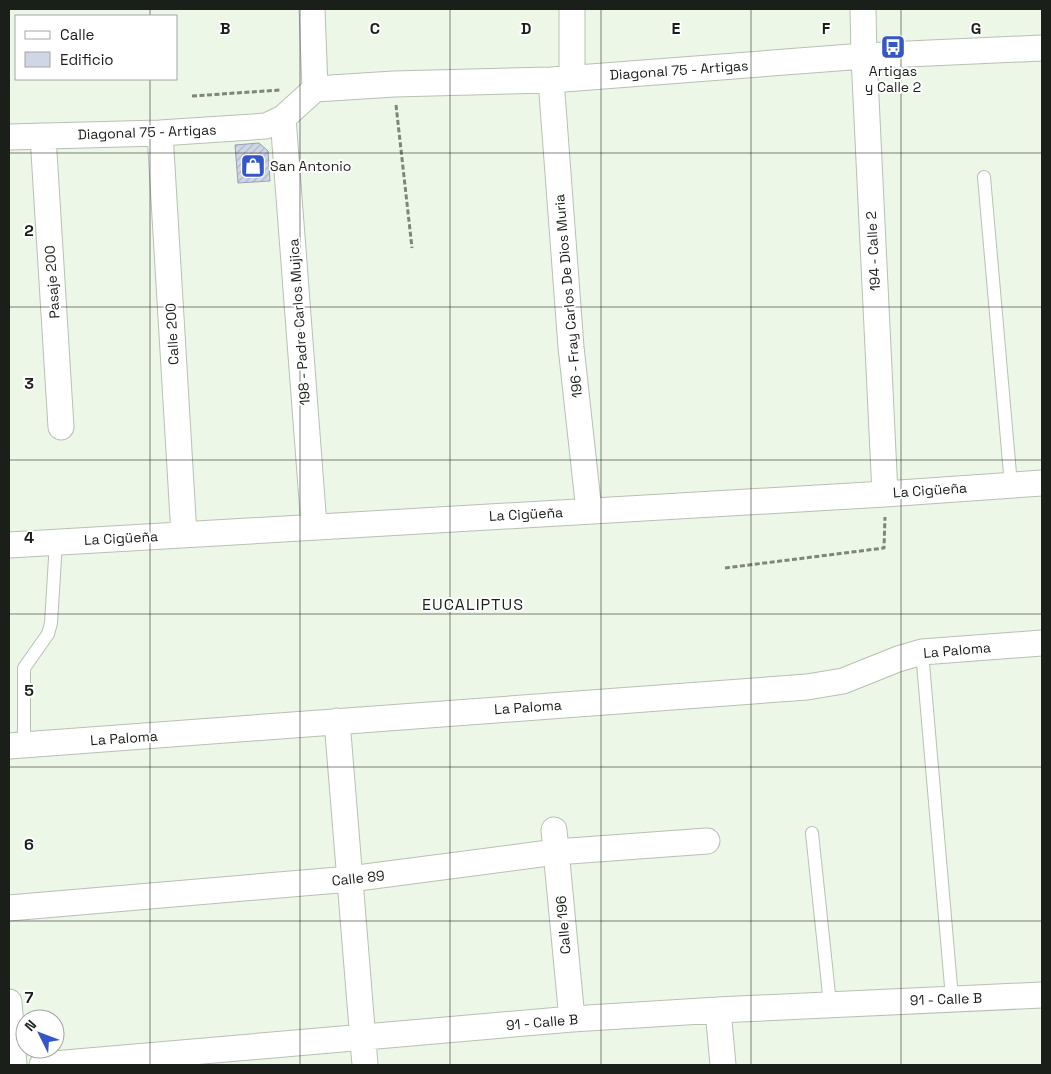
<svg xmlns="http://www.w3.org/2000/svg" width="1051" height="1074" viewBox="0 0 1051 1074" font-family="'Space Grotesk',sans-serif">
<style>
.building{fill:url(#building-hatch);stroke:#9aa0b0}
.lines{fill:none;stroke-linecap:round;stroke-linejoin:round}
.lane-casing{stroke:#b7c1b2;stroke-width:14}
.street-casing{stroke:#b7c1b2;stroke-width:27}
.path{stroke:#7e867b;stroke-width:3;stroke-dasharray:5 2.5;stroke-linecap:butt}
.lane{stroke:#fff;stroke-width:12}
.street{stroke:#fff;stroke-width:25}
.grid{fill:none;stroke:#1b1f19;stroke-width:1;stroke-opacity:0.55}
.labels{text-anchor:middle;stroke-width:4;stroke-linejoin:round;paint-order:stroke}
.street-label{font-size:14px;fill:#1b1f19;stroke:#fff}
.poi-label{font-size:14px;fill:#1b1f19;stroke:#fff}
.quarter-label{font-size:16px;letter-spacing:1px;fill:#1b1f19;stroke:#fff}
.grid-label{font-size:16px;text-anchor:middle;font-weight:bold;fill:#1b1f19;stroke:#fff;stroke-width:4;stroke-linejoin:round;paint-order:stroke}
</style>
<defs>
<pattern id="building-hatch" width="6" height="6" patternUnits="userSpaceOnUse" patternTransform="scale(1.25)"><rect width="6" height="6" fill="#cfd6e6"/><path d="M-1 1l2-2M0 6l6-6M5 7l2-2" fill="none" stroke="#b1b7c5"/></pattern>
</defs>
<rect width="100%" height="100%" fill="#ecf7e7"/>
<path class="building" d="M259,143L268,151L270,181L238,183L235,145Z"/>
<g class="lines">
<defs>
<path id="lane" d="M984,177L1011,485
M922,652L952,998
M24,745V668L48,634L51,623L56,542
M812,833L830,1004"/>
<path id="street" d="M312,9L315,89
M572,9V78
M863,9L864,56L885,494
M551,80L571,347L589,511
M315,89L394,84L551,80L864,56L1042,48
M283,118L314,526
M160,133L184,535
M43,136L61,427
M9,137L160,133L266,126L283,118L315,89
M9,545L885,494L1042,483
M337,721L365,1065
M9,746L807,687L843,681L898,659L922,652L1042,643
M554,830L572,1019
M9,908L350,879L556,852L707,841
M9,1002L14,1065
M718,1010L723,1065
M42,1065L572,1019L718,1010L1042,995"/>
</defs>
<use href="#lane" class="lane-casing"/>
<use href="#street" class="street-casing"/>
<path class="path" d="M192,96L280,90
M396,105L412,248
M725,568L884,548L885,517"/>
<use href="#lane" class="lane"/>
<use href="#street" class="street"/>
</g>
<path class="grid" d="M150,9V16M300,9V1065M450,9V1065M601,9V1065M751,9V1065M901,9V1065M150,79V1065M9,153H1042M9,307H1042M9,460H1042M9,614H1042M9,767H1042M9,921H1042"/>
<defs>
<symbol id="bus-square" viewBox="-11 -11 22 22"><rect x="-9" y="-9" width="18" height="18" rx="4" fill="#3556c7" stroke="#fff"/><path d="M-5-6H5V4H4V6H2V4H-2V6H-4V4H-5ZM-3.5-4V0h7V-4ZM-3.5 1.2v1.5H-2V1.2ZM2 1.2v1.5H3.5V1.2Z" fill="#fff"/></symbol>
<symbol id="shop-square" viewBox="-11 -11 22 22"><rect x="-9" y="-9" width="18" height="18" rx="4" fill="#3556c7" stroke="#fff"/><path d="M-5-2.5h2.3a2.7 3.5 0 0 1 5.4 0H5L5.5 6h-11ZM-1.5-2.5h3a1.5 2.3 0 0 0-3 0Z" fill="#fff"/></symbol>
</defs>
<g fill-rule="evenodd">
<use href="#bus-square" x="879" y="33" width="28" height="28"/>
<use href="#shop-square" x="239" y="152" width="28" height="28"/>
</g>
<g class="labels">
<g class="street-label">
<text transform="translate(679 70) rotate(-4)" y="5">Diagonal 75 - Artigas</text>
<text transform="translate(147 132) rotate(-2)" y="5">Diagonal 75 - Artigas</text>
<text transform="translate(873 251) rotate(-93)" y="5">194 - Calle 2</text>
<text transform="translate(52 282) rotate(-94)" y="5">Pasaje 200</text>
<text transform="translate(568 296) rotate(-95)" y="5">196 - Fray Carlos De Dios Muria</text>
<text transform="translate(299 322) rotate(-94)" y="5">198 - Padre Carlos Mujica</text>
<text transform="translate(172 334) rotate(-93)" y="5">Calle 200</text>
<text transform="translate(930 490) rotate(-4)" y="5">La Cigüeña</text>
<text transform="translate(526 514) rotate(-3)" y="5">La Cigüeña</text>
<text transform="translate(121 538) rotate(-3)" y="5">La Cigüeña</text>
<text transform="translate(957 650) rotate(-5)" y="5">La Paloma</text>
<text transform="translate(528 707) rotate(-4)" y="5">La Paloma</text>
<text transform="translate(124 738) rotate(-4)" y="5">La Paloma</text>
<text transform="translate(358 878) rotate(-6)" y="5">Calle 89</text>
<text transform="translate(563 925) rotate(-95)" y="5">Calle 196</text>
<text transform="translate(946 999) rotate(-2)" y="5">91 - Calle B</text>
<text transform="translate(542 1022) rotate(-5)" y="5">91 - Calle B</text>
</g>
<g class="poi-label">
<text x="893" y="76">Artigas<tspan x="893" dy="16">y Calle 2</tspan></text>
<text x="270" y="171" text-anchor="start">San Antonio</text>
</g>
<g class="quarter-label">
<text x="473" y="610">EUCALIPTUS</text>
</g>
</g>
<g class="grid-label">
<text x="225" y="34">B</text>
<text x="375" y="34">C</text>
<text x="526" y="34">D</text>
<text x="676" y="34">E</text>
<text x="826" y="34">F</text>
<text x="976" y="34">G</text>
<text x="29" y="236">2</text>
<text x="29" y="389">3</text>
<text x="29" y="543">4</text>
<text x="29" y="696">5</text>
<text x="29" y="850">6</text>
<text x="29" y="1003">7</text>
</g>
<rect width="1051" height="1074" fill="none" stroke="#1b1f19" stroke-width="20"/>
<rect x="15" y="15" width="162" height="65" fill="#ffffff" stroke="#a4a5a3"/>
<rect x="25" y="31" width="25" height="8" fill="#ffffff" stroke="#a4a5a3"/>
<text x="60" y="40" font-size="15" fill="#1b1f19">Calle</text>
<rect x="25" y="52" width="25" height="15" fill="#cfd6e6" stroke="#a4a5a3"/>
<text x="60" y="65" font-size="15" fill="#1b1f19">Edificio</text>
<g transform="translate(40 1034) rotate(312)"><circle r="24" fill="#ffffff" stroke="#a4a5a3"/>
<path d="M0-4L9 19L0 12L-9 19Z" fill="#3556c7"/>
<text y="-8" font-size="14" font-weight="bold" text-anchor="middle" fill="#1b1f19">N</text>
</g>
</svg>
